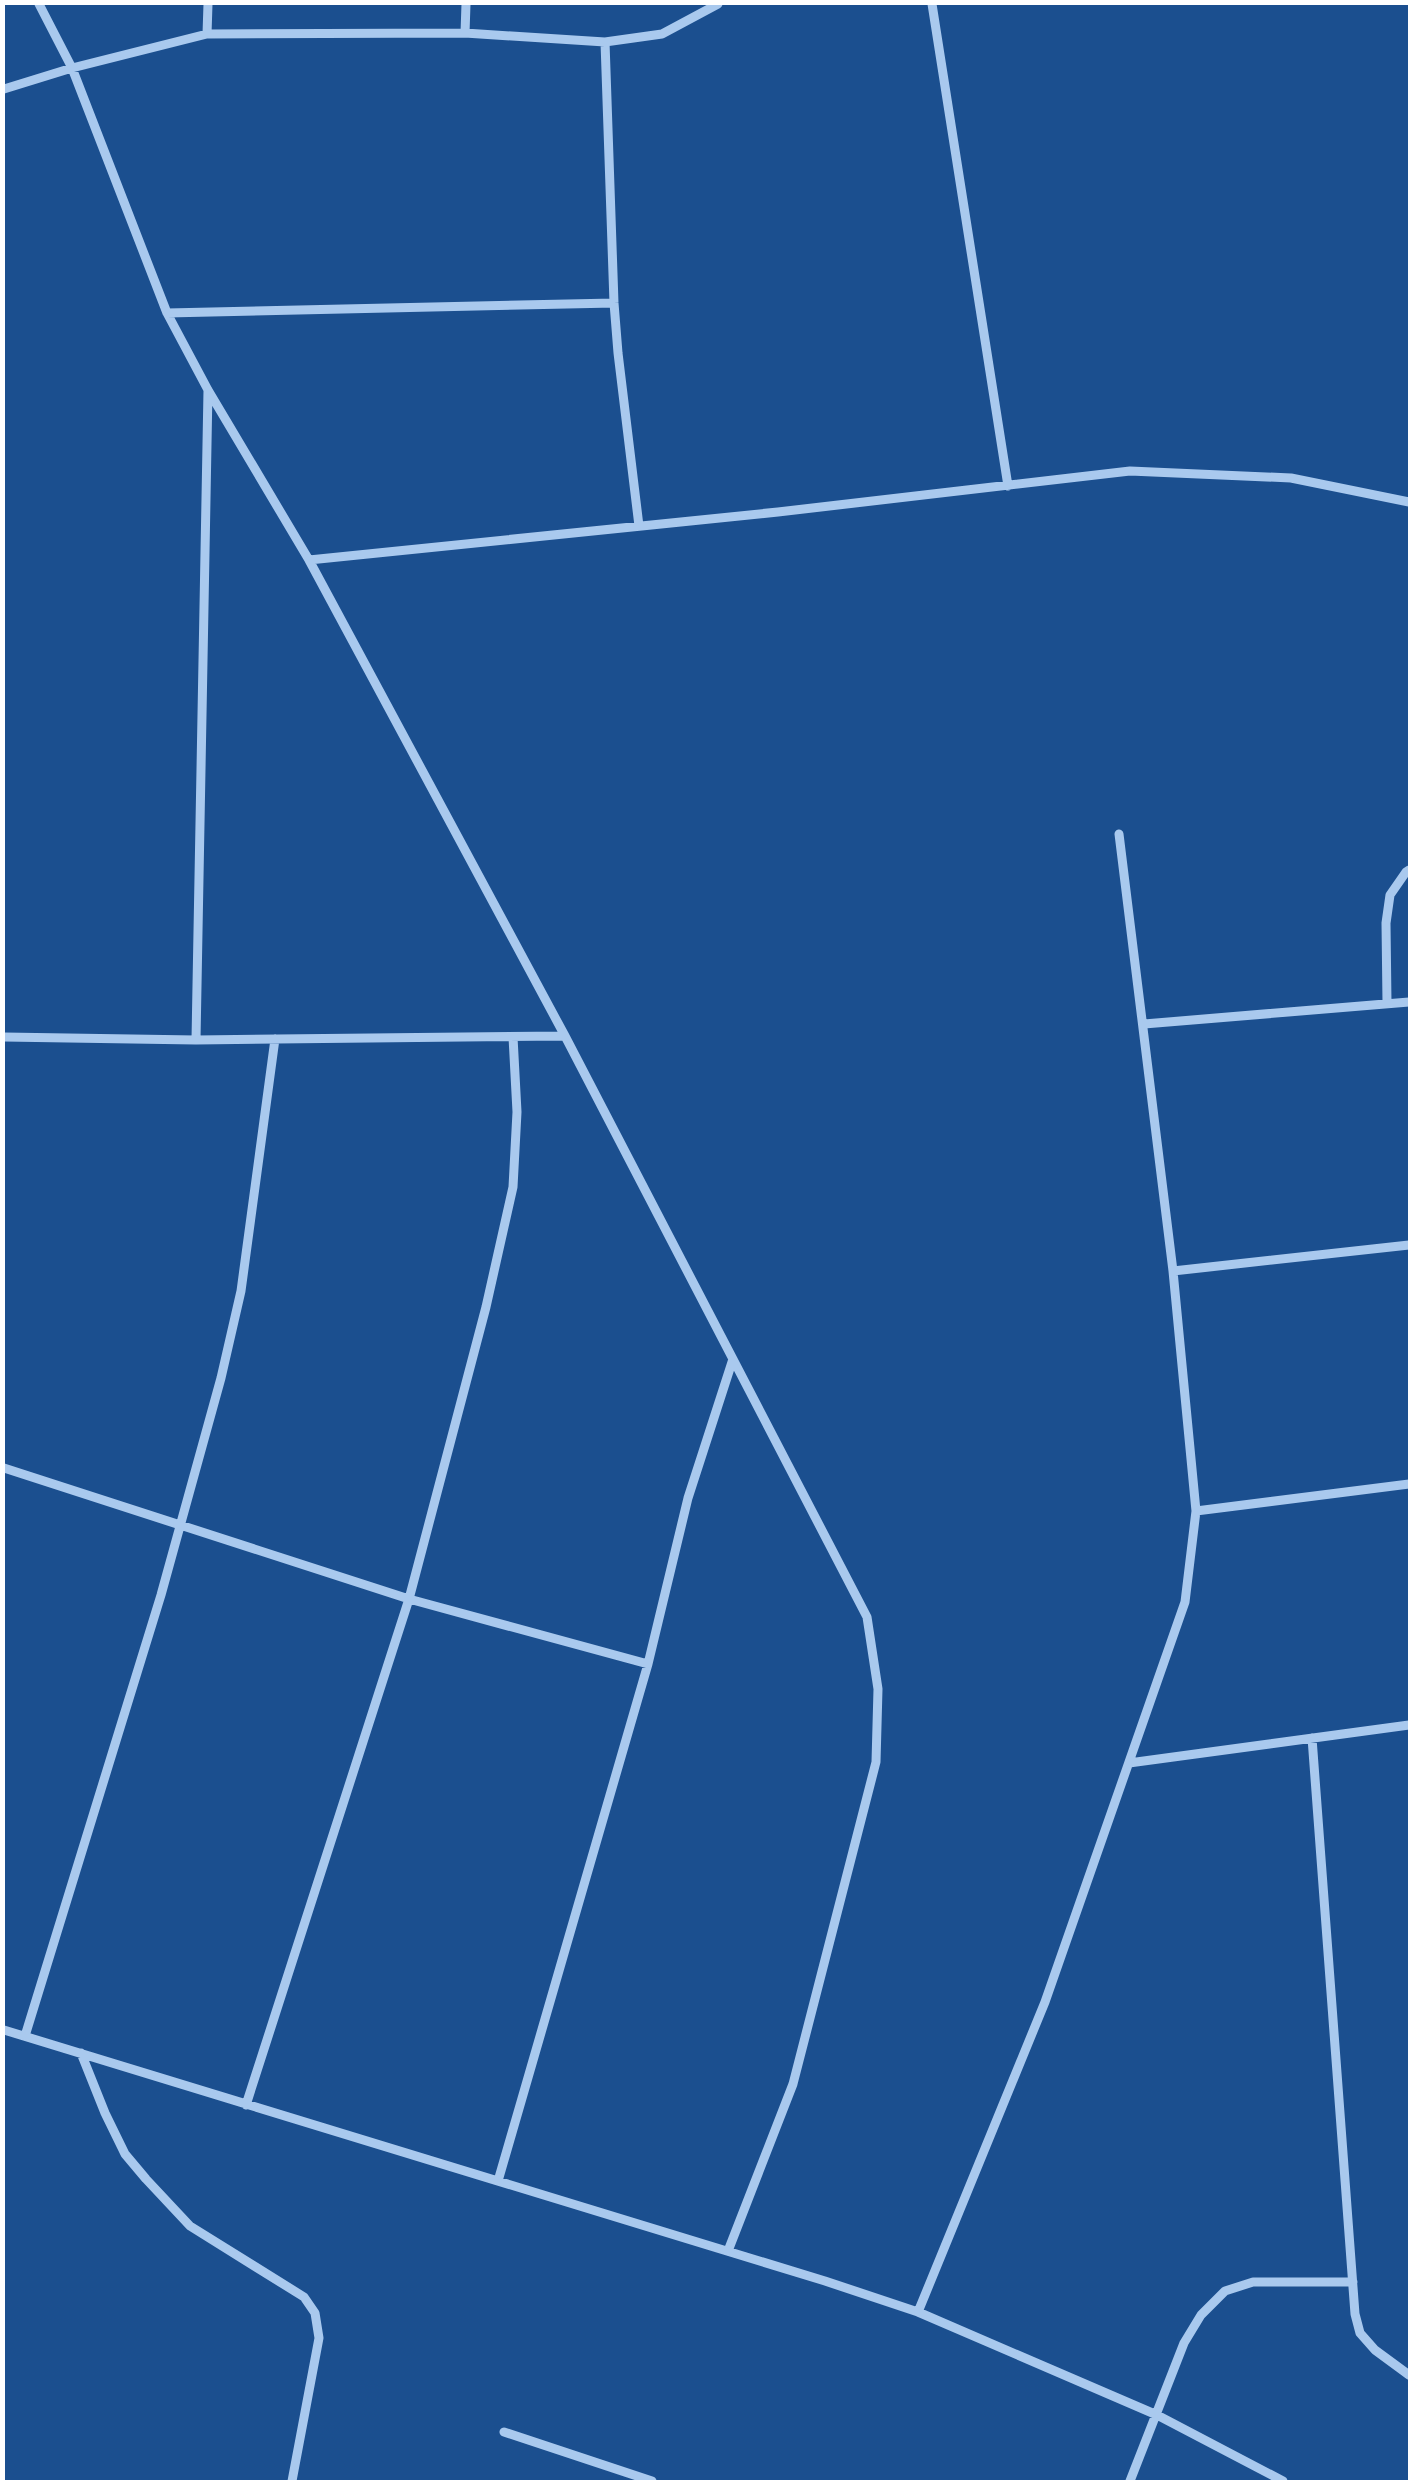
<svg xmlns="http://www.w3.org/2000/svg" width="1413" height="2485" viewBox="0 0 1413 2485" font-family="Karla,sans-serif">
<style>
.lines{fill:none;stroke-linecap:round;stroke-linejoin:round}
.minor{stroke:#a9c9ee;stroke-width:9}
</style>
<rect width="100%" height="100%" fill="#1b4f8f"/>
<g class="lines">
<path class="minor" d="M39,4L72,68L167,313L208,390L309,560L565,1036L867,1617L878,1689L876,1762L793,2084L728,2251
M932,4L1008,486
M465,33L466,4
M207,34L208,4
M605,42L614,303L618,353L639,526
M4,89L72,68L207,34L465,33L605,42L662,34L718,4
M167,313L614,303
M309,560L778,512L1130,471L1291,478L1409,502
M1387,1003L1386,923L1390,895L1406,872L1409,870
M1144,1024L1409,1002
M4,1037L196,1040L565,1036
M196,1040L208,390
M1173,1271L1409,1245
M4,1468L409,1599L648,1664
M1196,1511L1409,1484
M1312,1738L1355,2314L1360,2333L1375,2350L1409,2375
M1129,1763L1409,1725
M4,2030L825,2281L918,2312L1157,2415L1283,2481
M25,2036L161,1595L221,1378L241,1291L275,1039
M81,2053L105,2113L125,2154L146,2179L190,2226L304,2297L315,2313L319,2338L292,2481
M246,2105L409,1599L486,1307L513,1187L517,1112L513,1037
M498,2181L648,1664L688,1498L733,1359
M918,2312L1045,2002L1185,1602L1196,1511L1173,1271L1119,834
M504,2432L652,2481
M1130,2481L1184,2343L1201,2315L1225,2291L1253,2282H1353"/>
</g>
<rect width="1413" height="2485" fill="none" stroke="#ffffff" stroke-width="10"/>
</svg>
